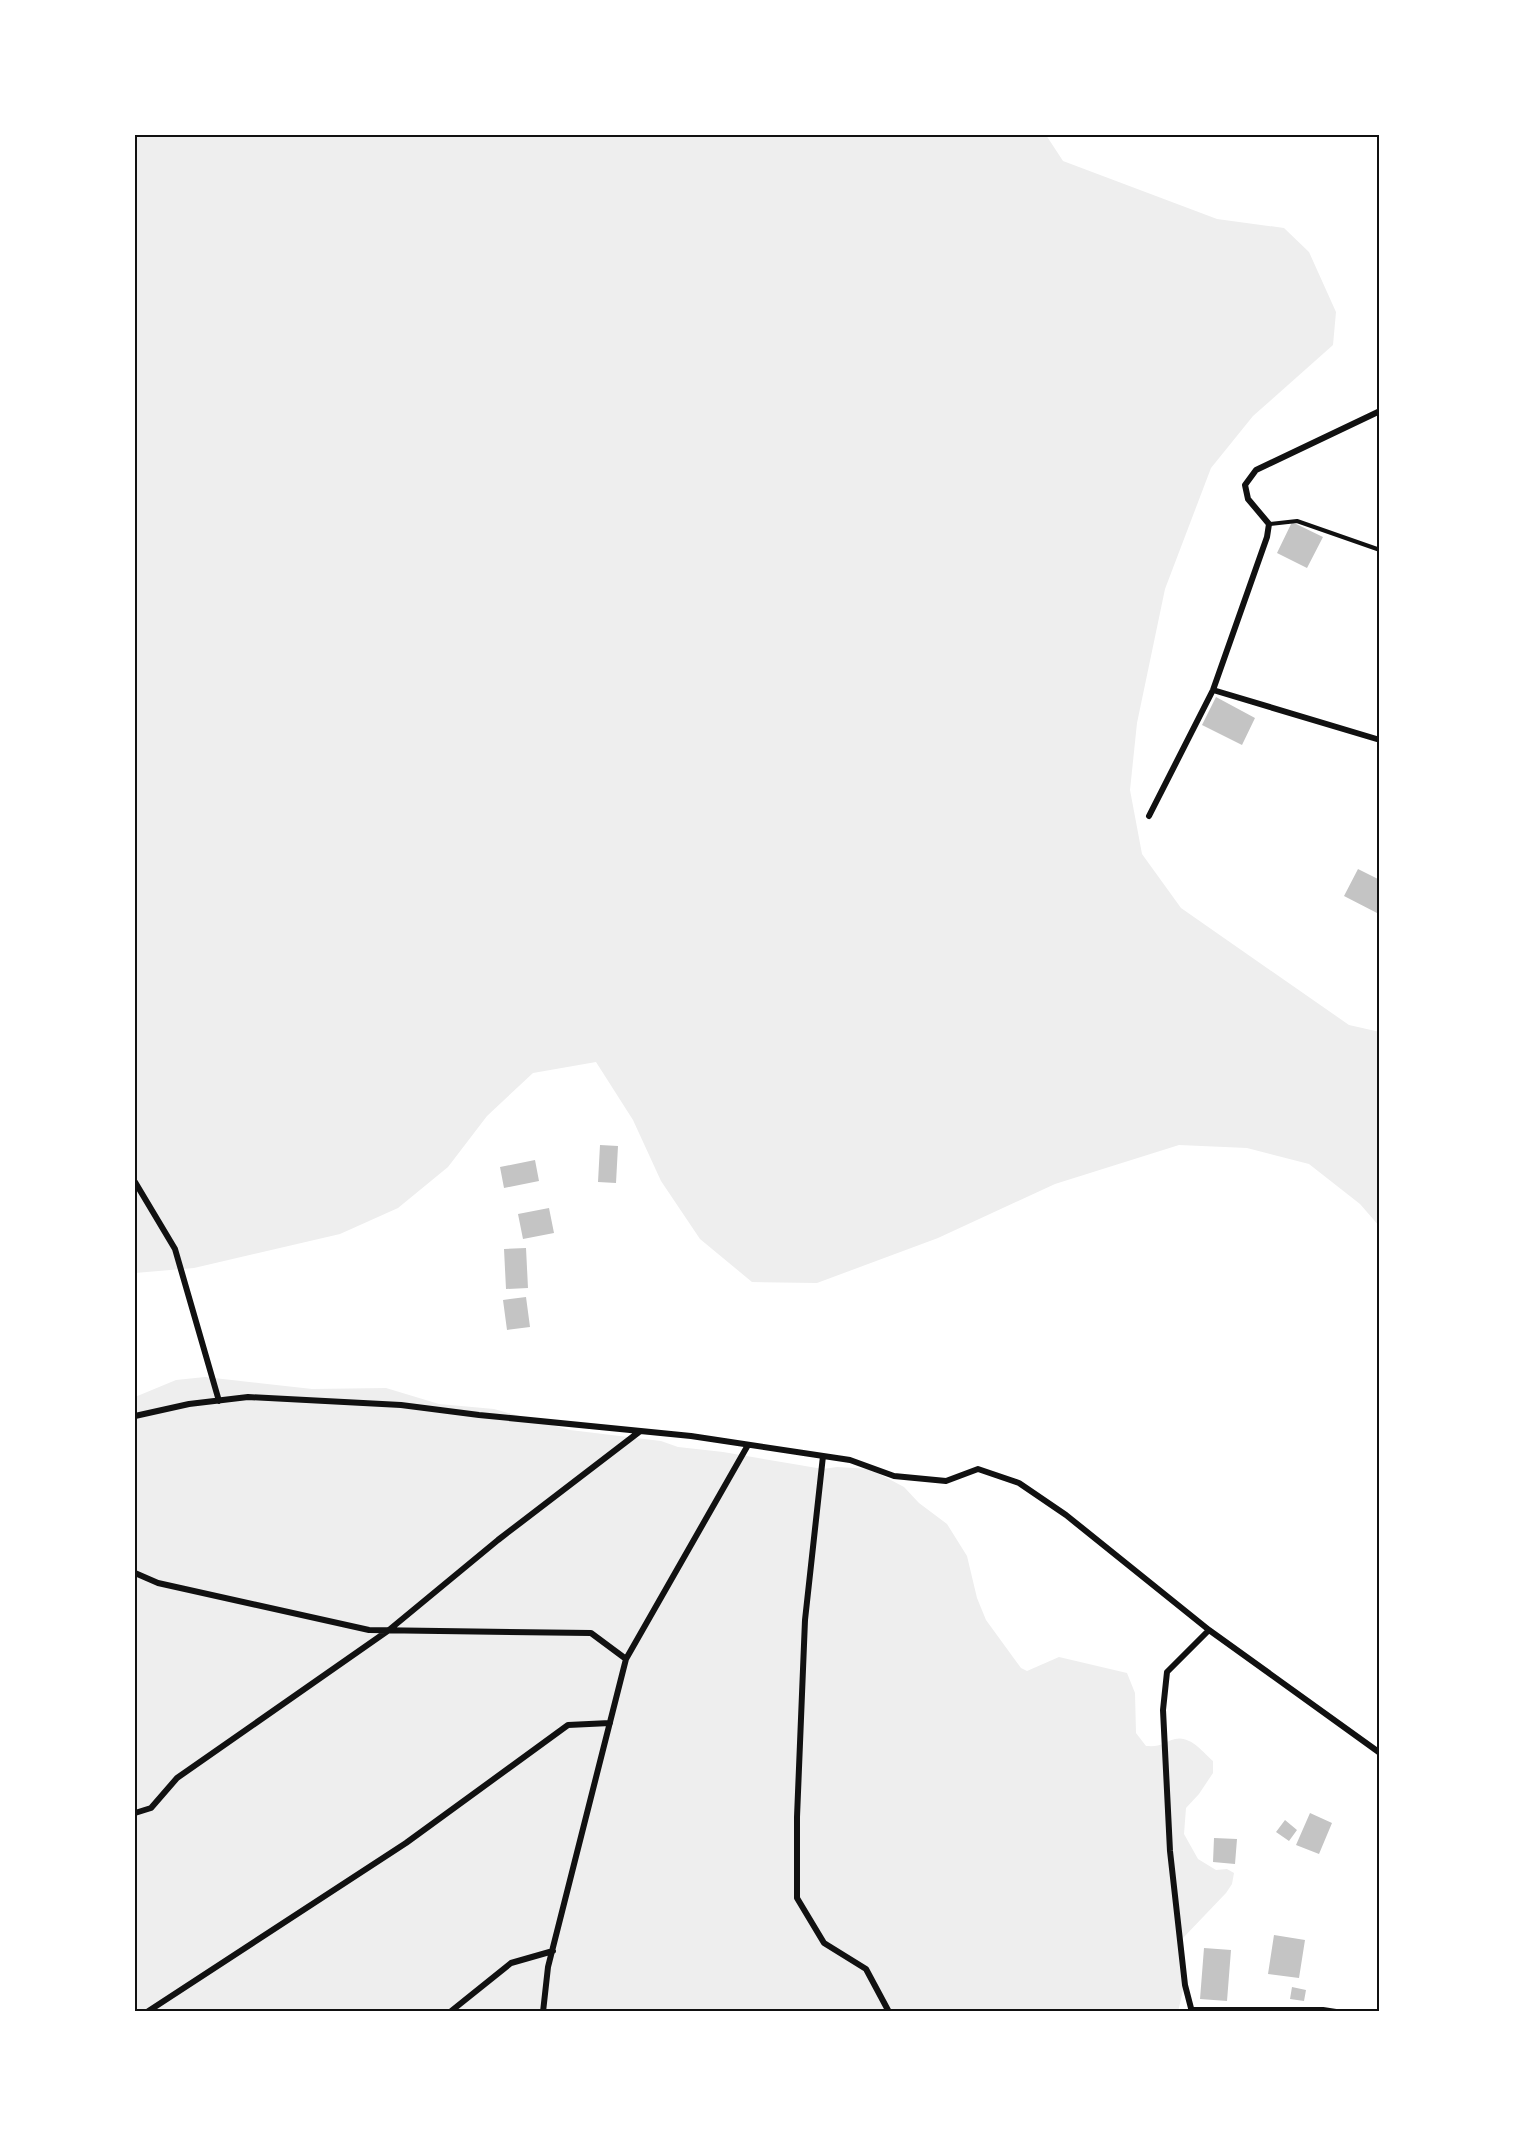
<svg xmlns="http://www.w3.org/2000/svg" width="1515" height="2147" viewBox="0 0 1515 2147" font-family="'Fira Sans',sans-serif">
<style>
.green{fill:#eee}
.building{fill:#c4c4c4}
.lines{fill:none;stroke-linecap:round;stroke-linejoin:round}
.service{stroke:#111;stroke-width:4}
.minor{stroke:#111;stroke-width:6}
.neatline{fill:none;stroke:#111;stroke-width:2}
</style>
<rect width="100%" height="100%" fill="#fff"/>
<path class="green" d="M135,135H1046L1063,161L1217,219L1284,228L1309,252L1336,312L1333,345L1253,416L1211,468L1165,589L1137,723L1130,790L1142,854L1181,908L1349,1025L1380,1032V1227L1360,1204L1309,1164L1247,1148L1179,1145L1055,1184L938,1238L817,1283L752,1282L700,1239L661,1181L633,1120L596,1062L533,1073L487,1116L448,1167L398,1208L340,1234L194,1268L135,1273Z
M205,1377L312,1389L386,1388L439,1404L494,1409L570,1430L661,1441L678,1447L723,1452L823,1469L837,1467L870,1469L904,1487L919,1503L947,1524L967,1556L977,1598L986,1620L1021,1668L1027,1671L1059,1657L1127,1673L1135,1693L1136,1733L1146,1746C1163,1747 1161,1743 1175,1739C1190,1735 1203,1752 1213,1761V1773L1199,1794L1186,1808L1184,1834L1198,1859L1216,1870L1227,1869L1234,1873L1232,1884L1226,1893L1183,1938V1990L1178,2012H135V1397L176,1380Z"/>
<path class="building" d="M1292,522L1323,537L1307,568L1277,553Z
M1216,697L1255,718L1242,745L1202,725Z
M1358,869L1380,880V907L1377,913L1344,896Z
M600,1145L618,1146L616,1183L598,1182Z
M535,1160L539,1181L504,1188L500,1167Z
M549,1208L554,1233L523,1239L518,1214Z
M526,1248L528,1288L506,1289L504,1249Z
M526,1297L530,1327L507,1330L503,1300Z
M1310,1813L1332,1823L1319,1854L1296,1845Z
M1285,1820L1297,1830L1289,1841L1276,1832Z
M1214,1838L1237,1839L1235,1864L1213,1862Z
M1274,1935L1305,1940L1299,1978L1268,1974Z
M1204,1948L1231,1950L1227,2001L1200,1999Z
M1292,1987L1306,1990L1304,2001L1290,1999Z"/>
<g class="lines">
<path class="service" d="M1270,524L1297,521L1380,550"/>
<path class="minor" d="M1213,690L1380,740
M1149,816L1213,690L1267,537L1269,524L1248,499L1245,485L1256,470L1380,411
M135,1182L175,1249L219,1401
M135,1416L189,1404L248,1397L401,1405L479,1415L691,1436L850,1460L894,1476L946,1481L978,1469L1019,1483L1066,1515L1209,1630L1380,1753
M823,1456L805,1620L797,1817V1898L824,1943L866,1969L889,2012
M135,1573L158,1583L369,1630L591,1633L626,1659
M135,1813L151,1808L177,1778L389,1630L498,1540L639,1432
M1191,2010H1323L1336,2012
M147,2012L406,1843L568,1725L610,1723
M450,2012L511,1963L553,1951
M543,2012L548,1967L626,1659L748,1445
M1192,2012L1185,1985L1170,1851L1163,1710L1167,1672L1209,1630"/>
</g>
<rect width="1515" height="2147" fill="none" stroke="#ffffff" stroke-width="273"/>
<rect x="136" y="136" width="1242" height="1874" class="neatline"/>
</svg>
